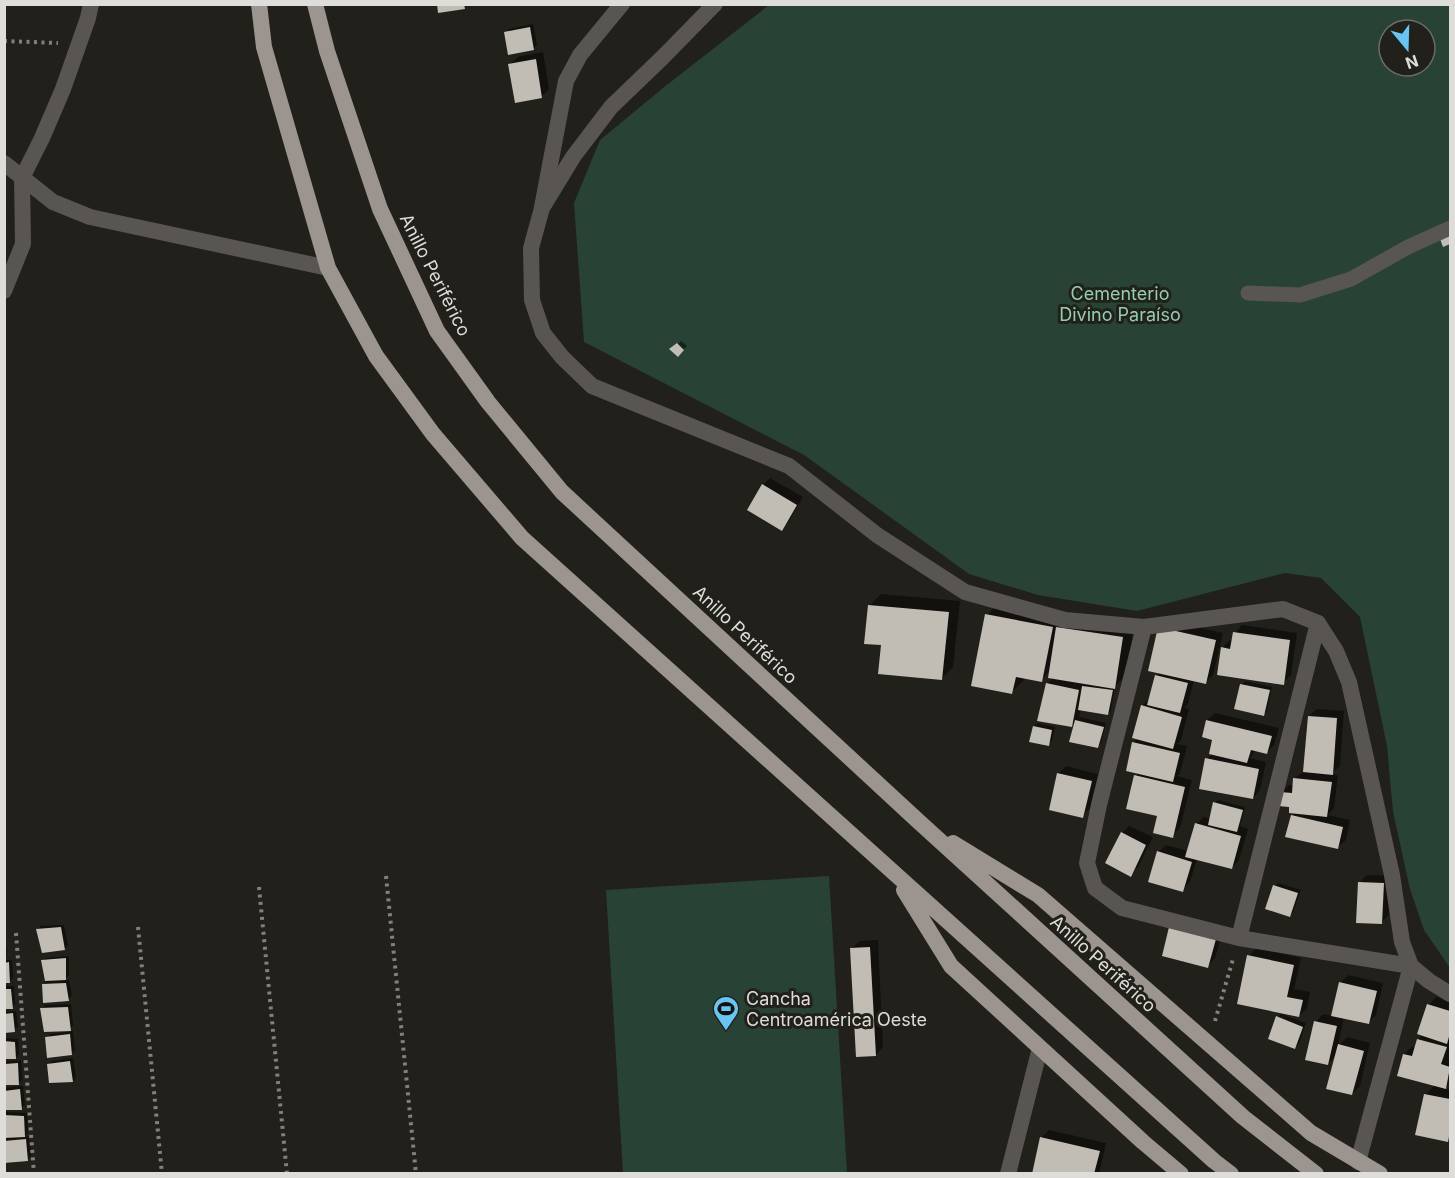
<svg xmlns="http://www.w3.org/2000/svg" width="1455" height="1178" viewBox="0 0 1455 1178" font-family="Inter,sans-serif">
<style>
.green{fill:#284235;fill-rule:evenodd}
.shadow{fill:#0007}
.building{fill:#c1bdb5}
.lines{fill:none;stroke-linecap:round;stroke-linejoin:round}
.path{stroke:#82807b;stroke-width:4;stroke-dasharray:3 4.5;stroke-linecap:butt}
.service{stroke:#585553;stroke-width:15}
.minor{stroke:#585553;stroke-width:16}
.tertiary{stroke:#585553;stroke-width:16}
.trunk{stroke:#9b948f;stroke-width:16}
.labels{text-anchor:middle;stroke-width:6;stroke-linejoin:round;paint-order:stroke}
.street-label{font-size:18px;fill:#dfddd9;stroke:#22201a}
.park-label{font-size:18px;fill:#93ceb0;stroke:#22201a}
.poi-label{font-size:18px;fill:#dfddd9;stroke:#22201a;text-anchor:start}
</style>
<rect width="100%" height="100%" fill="#22201a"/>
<path class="green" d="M769,5H1450V968L1424,930L1410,889L1393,812L1387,746L1360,617L1321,578L1285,573L1137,611L1038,595L969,574L804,455L584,342L574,203L600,140L663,88ZM1389,30H1425V66H1389Z
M829,876L847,1173H623L606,890Z"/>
<path class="shadow" d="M533,24L537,45L534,48L509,53L505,33L509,29Z
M543,52L549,89L541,97L510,64L518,57Z
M681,341L687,346L678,355L675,346Z
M770,478L803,497L789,521L782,529L763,485Z
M881,594L960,601L953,667L942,678L883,644L870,605Z
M999,603L1134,626L1126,675L1115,686L1111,710L1108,714L1081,709L1079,717L1106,723L1101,743L1098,747L1076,721L1071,726L1047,684L1053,678L1050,671L1041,680L1024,677V680L1012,692L987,615Z
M1167,620L1223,633L1213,675L1205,683L1194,680L1188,704L1184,708L1189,709L1181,740L1177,744L1187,746L1180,773L1177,776L1192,780L1180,828L1172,836L1136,776L1139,772L1134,743L1138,738L1142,706L1151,697L1156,676L1160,672Z
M1242,625L1297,633L1291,675L1283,683L1222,648L1230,640L1233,641L1235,633Z
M1245,681L1272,687L1267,711L1263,714L1242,685Z
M1317,709L1344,711L1340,766L1331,774L1338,775L1334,808L1328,815L1350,820L1346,840L1338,847L1292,816L1296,812L1281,793L1289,785L1294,786L1295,778L1305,771L1309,716Z
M1215,713L1279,728L1274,745L1267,752L1256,750L1250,758L1266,762L1260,790L1253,798L1207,759L1213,753L1214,739L1207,720Z
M1037,723L1055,727L1052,741L1048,744L1034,727Z
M1066,766L1098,774L1090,808L1082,816L1058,774Z
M1218,800L1245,807L1240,826L1248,829L1239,860L1232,868L1197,859L1190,882L1182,890L1158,852L1166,845L1188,851L1196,824L1204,817L1211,819L1215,803Z
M1129,826L1153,837L1138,867L1130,875L1122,833Z
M1367,875L1391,876L1389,915L1381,923L1359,883Z
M1278,883L1301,890L1293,912L1290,915L1275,886Z
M1178,920L1223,931L1215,958L1208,966Z
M64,925L68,945L65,949L37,930L41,926Z
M4,932L7,953L4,955Z
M878,940L883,1047L876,1055L852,948L860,941Z
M1256,948L1301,958L1294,989L1310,992L1307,1008L1299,1016L1249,956Z
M69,956V975L64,980H69L72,996L68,999L43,984L46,981L43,961L46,958Z
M4,960H12L13,978L10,981L4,982Z
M1348,975L1383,983L1376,1015L1368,1023L1344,1017L1338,1046L1347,1037L1370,1043L1360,1086L1352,1094L1336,1055L1328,1064L1316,1022L1323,1014L1333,1016L1340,983Z
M4,986H14L15,1004L12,1007L4,1008Z
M1436,997L1450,1002V1048L1448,1057L1450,1058V1083L1445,1089L1450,1090V1137L1447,1140L1417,1134L1426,1094L1435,1085L1404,1054L1412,1047L1416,1048L1418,1040L1423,1034L1429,1005Z
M71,1004L73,1026L68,1031L42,1008L45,1005Z
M16,1011L18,1027L14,1030L4,1031V1012Z
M1281,1014L1306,1023L1299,1044L1295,1047L1278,1017Z
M73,1031L75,1050L71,1054L47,1038L50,1034Z
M4,1038L18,1039L19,1054L16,1058H4Z
M73,1058L76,1078L73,1081L49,1065L52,1061Z
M21,1060L22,1080L18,1083H4V1062Z
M23,1086L25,1105L21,1108L4,1109V1088Z
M4,1112L27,1113L28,1132L24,1137L29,1136L31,1156L27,1160L4,1154V1140L9,1136H4Z
M1049,1130L1106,1143L1099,1174H1033L1041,1138Z"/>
<path class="building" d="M437,4H464L465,9L438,13Z
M530,27L534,50L508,55L504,32Z
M536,59L542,98L515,103L508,64Z
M1450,233V244L1443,247L1439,236Z
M677,343L684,350L678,357L669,349Z
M762,484L797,505L782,531L747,510Z
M868,605L949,612L942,680L878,674L881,645L864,644Z
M985,614L1053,627L1042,682L1016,677L1012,694L971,686Z
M1056,627L1123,637L1115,689L1048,678Z
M1158,627L1216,640L1206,684L1148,671Z
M1233,632L1290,640L1284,685L1217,675L1221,647L1230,649Z
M1155,675L1188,683L1180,713L1147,705Z
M1046,683L1079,690L1072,727L1037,721Z
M1240,684L1270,690L1264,716L1234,709Z
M1082,686L1113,690L1108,715L1078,710Z
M1141,705L1182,717L1173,749L1132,738Z
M1308,716L1337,718L1333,775L1303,772Z
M1075,720L1104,727L1098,748L1069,742Z
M1206,720L1272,736L1267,754L1251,750L1247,763L1209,754L1212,740L1202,737Z
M1033,726L1052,730L1049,746L1029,742Z
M1132,742L1180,753L1173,782L1126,771Z
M1205,758L1259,769L1253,799L1199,789Z
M1057,773L1092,781L1083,818L1049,810Z
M1134,775L1185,787L1173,838L1153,833L1157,816L1126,809Z
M1293,778L1332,782L1327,817L1289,813V807L1278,806L1280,792L1292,793Z
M1213,802L1243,810L1237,832L1208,825Z
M1291,815L1343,827L1338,849L1285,837Z
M1195,823L1241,836L1232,869L1185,857Z
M1121,832L1146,845L1131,877L1105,863Z
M1157,851L1192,862L1183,892L1148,882Z
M1358,882L1384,883L1382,924L1356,923Z
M1273,885L1298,893L1290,917L1265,909Z
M61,927L65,950L42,953L36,929Z
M1169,927L1216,939L1208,968L1162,956Z
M870,947L876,1056L856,1057L850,948Z
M1247,955L1294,965L1287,997L1303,1000L1299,1017L1237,1004Z
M66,958V980L45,981L41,960Z
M9,962L10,983H4V963Z
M1339,982L1377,991L1369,1024L1331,1016Z
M66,983L69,1001L43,1003L42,984Z
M5,989H11L13,1009H5Z
M1427,1004L1450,1011V1033L1447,1044L1417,1034Z
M68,1007L71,1031L44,1032L40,1008Z
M13,1013L15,1032L4,1033V1014Z
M1276,1016L1303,1027L1295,1049L1268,1039Z
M1314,1021L1337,1026L1328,1065L1305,1060Z
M70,1034L72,1055L47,1058L45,1037Z
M1417,1039L1447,1047L1441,1064L1450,1067L1446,1089L1397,1076L1403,1054L1412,1056Z
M4,1041L15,1042L16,1059H4Z
M1338,1044L1364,1051L1352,1095L1326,1089Z
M70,1061L73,1082L49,1083L47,1064Z
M18,1063L19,1085H5V1064Z
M20,1089L22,1110H4V1091Z
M1424,1094L1450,1099V1131L1448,1142L1415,1135Z
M4,1115L24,1116L25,1137L4,1138Z
M1040,1137L1100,1151L1094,1174H1032Z
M26,1139L28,1161L4,1163V1141Z"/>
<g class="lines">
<path class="path" d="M4,41L58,43
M386,876L416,1174
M259,887L287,1174
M138,927L162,1174
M16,933L34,1174
M1215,1021L1233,959"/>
<path class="service" d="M1248,293L1300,295L1351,279L1408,247L1450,228"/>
<path class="minor" d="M4,163L53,202L90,217L328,268
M542,207L566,81L580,55L622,4
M4,291L23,244L22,178L42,138L63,89L88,18L91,4
M1144,627L1099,805L1087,863L1095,888L1122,908L1239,938L1411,966L1358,1162
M1239,938L1318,623
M1008,1174L1040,1048"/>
<path class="tertiary" d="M715,4L662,58L611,107L573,157L542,208L531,248L532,300L543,333L562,357L592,386L789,466L877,535L965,592L1065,620L1144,627L1283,609L1318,623L1336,651L1349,682L1392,875L1402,942L1411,966L1429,981L1450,994"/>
<path class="trunk" d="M259,4L264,47L328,268L376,356L433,434L522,538L1214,1161L1231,1174
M315,4L327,51L380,209L437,331L488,402L562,492L917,820L1243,1117L1316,1174
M953,843L1038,895L1311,1133L1380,1174
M904,890L951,966L1143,1142L1181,1174"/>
</g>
<defs>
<symbol id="stadium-pin" viewBox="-11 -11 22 30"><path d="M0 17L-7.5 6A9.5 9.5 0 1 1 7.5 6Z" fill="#68c4f0" stroke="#22201a"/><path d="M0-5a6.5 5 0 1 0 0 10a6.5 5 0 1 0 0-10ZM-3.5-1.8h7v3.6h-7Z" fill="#111"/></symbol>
</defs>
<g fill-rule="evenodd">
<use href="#stadium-pin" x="711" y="994" width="30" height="40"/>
</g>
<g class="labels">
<g class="street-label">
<text transform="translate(435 275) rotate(63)" y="6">Anillo Periférico</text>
<text transform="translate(745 635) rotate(43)" y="6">Anillo Periférico</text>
<text transform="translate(1103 964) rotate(42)" y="6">Anillo Periférico</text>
</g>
<g class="park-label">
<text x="1120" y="300">Cementerio<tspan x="1120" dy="21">Divino Paraíso</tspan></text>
</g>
<g class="poi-label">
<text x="746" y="1005">Cancha<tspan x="746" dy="21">Centroamérica Oeste</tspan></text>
</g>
</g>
<rect width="1455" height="1178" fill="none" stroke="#dfddd9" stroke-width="12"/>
<g transform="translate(1407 48) rotate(161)"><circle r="28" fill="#22201a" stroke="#6e6c66" stroke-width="1.5"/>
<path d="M0-4.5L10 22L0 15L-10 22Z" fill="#68c4f0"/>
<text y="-9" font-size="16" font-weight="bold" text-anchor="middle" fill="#dfddd9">N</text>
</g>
</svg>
